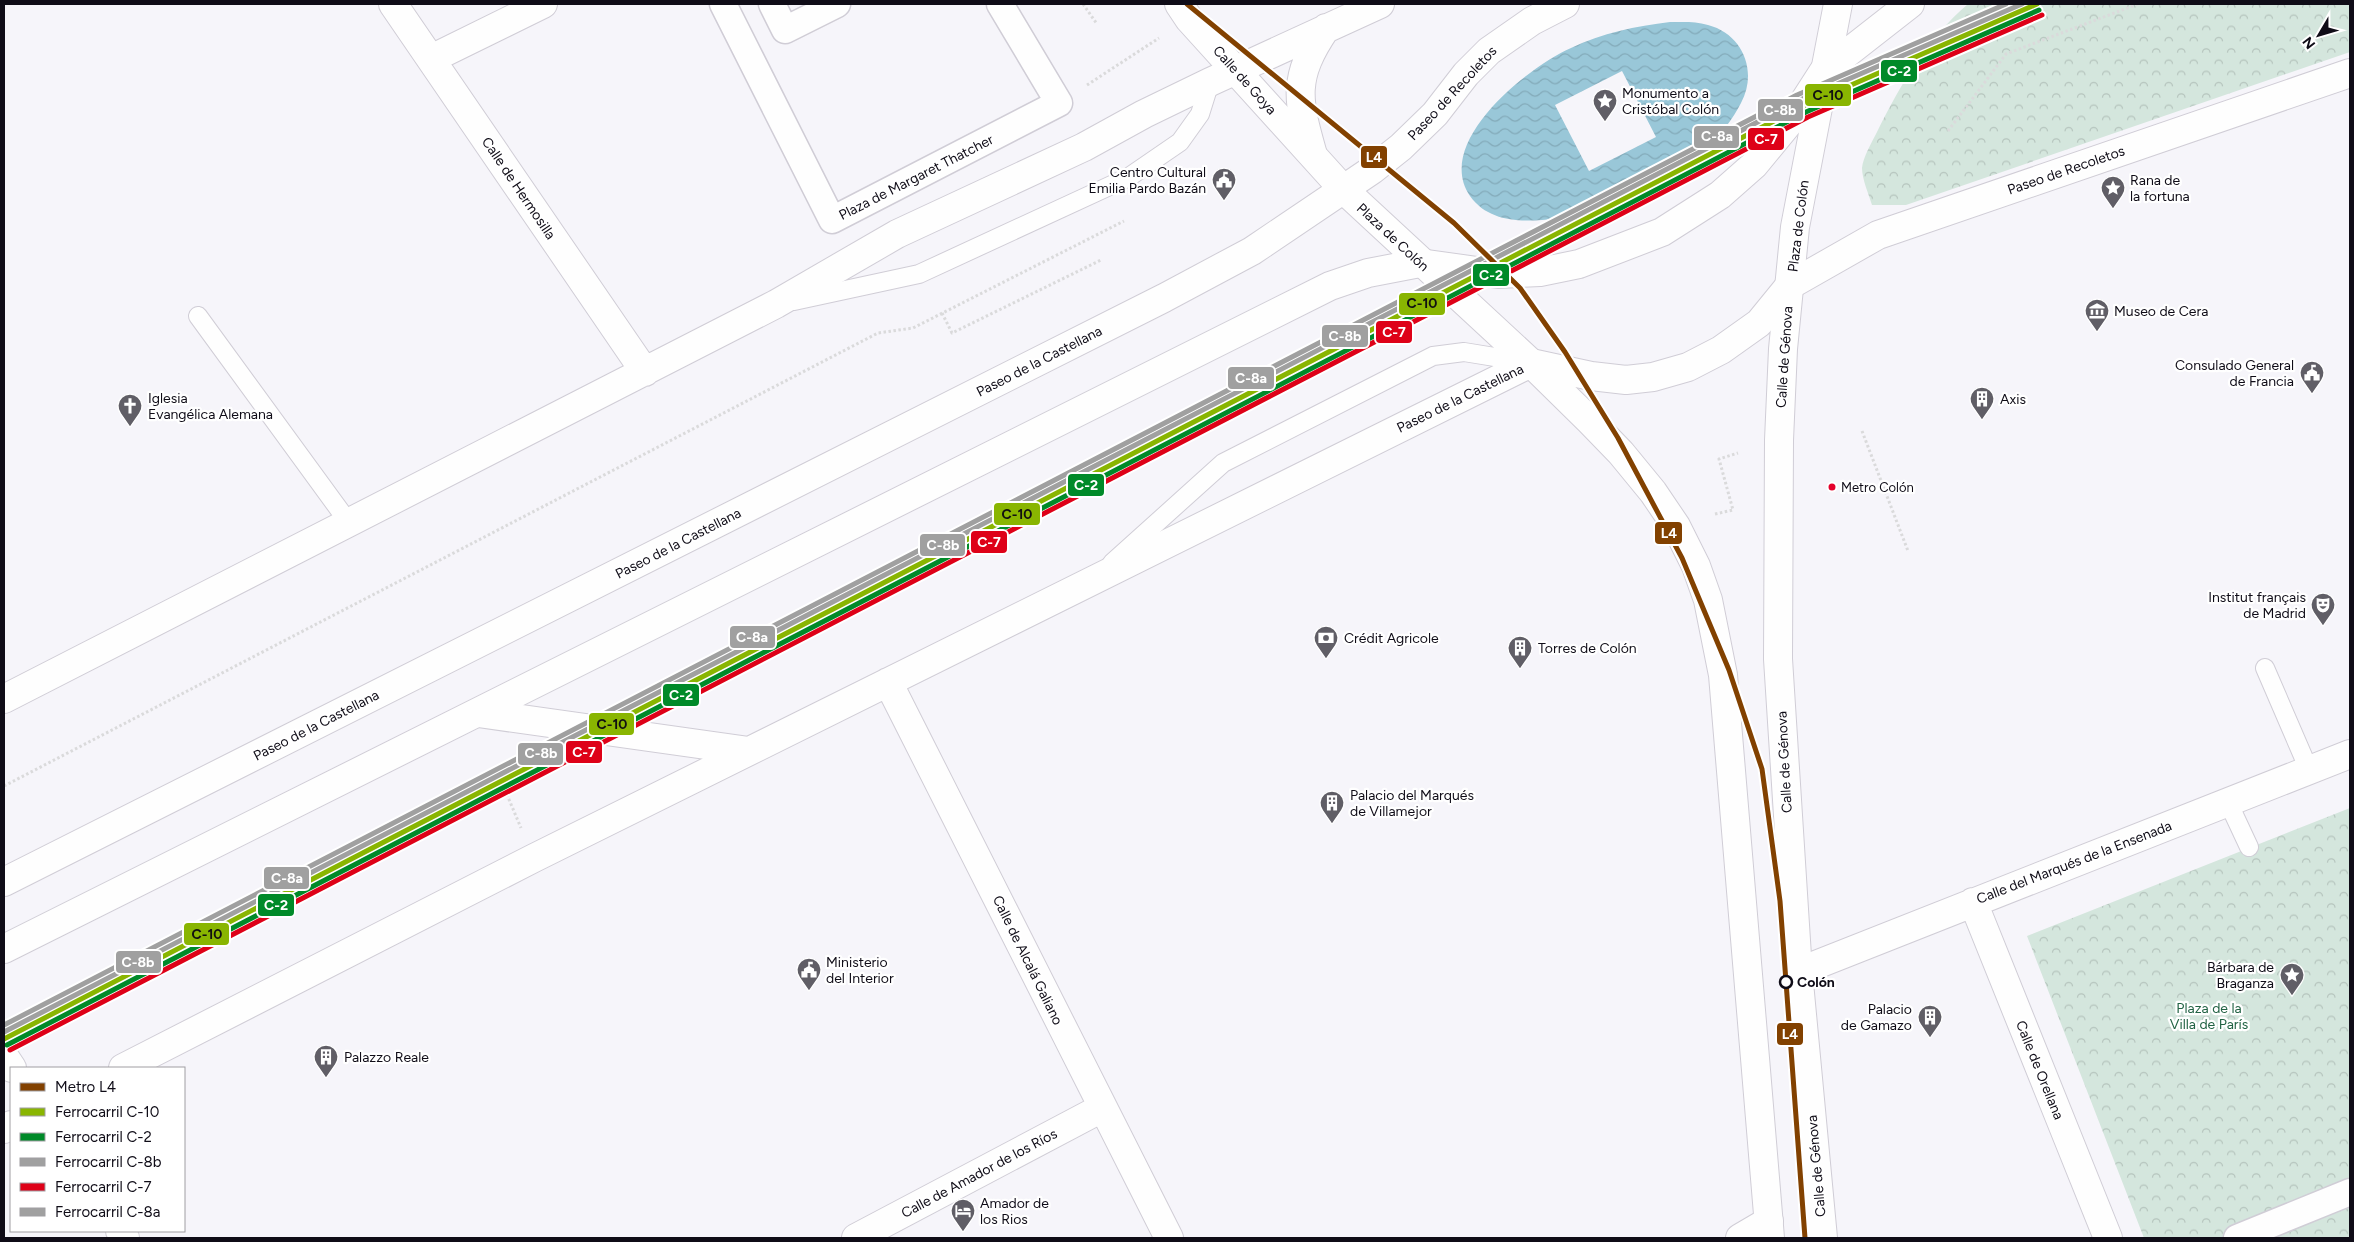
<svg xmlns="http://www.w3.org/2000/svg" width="2354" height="1242" viewBox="0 0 2354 1242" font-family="Figtree,sans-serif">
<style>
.park{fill:url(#park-crowns)}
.water{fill:url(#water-waves);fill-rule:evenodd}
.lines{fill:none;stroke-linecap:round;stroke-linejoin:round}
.service-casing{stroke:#d0cdd6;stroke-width:20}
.pedestrian-casing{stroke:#d0cdd6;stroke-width:29}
.minor-casing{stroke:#d0cdd6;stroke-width:30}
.primary-casing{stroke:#d0cdd6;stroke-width:30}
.trunk-casing{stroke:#d0cdd6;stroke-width:30}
.path{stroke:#dadadb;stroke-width:3;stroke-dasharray:2.5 2.5;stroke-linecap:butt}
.service{stroke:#fefefe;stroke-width:18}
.pedestrian{stroke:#fefefe;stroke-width:26}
.minor{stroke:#fefefe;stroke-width:28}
.primary{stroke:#fefefe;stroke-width:28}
.trunk{stroke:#fefefe;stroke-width:28}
.rail-1-casing{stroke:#fff;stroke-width:9}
.rail-2-casing{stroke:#fff;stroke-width:9}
.rail-3-casing{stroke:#fff;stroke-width:9}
.rail-4-casing{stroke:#fff;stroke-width:9}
.rail-5-casing{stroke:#fff;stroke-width:9}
.rail-1{stroke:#89b501;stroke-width:5}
.rail-2{stroke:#008a29;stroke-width:5}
.rail-3{stroke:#a0a0a0;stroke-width:5}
.rail-4{stroke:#de0118;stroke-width:5}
.rail-5{stroke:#a0a0a0;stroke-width:5}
.metro-1-casing{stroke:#fff;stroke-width:9}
.metro-1{stroke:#824100;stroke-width:5}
.bus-dot{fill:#e4002b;stroke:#fff;stroke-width:2}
.stop-dot{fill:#fff;stroke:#0f0c17;stroke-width:2.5}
.labels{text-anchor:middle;stroke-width:4.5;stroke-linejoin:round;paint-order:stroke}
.bus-label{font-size:13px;fill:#0f0c17;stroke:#fff;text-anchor:start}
.street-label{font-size:14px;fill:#0f0c17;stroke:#fff}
.poi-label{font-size:14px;fill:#0f0c17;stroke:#fff;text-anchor:start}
.stop-label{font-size:14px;font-weight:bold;fill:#0f0c17;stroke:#fff;text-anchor:start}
.park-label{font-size:14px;fill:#226344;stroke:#fff}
.line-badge{stroke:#fff;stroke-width:2}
.badge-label{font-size:14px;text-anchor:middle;font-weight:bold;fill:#fff}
.pale-badge-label{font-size:14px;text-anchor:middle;font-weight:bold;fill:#111}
</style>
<defs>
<pattern id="park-crowns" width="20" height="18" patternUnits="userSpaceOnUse" patternTransform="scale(1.25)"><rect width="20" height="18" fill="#d4e6dd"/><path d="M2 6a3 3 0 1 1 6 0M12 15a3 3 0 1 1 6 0" fill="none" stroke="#b5c4bd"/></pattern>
<pattern id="water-waves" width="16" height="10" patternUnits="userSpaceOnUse" patternTransform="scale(1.25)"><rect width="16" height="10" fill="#99c7d8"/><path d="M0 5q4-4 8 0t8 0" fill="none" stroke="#83aab9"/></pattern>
</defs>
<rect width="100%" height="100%" fill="#f6f5fa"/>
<path class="park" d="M1968,4H2350V52L1906,205H1872C1869,195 1862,179 1862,168C1863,157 1872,142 1877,132C1900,85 1928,38 1968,4Z
M2350,808V1238H2144L2027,936Z"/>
<path class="water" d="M1670,22C1683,22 1695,21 1708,25C1743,34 1758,72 1741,103C1725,134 1697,161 1668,180C1630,205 1587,217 1542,220C1516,222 1487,220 1470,196C1433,142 1528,67 1571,48C1602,33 1636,26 1670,22ZM1622,71L1656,137L1589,171L1555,105Z"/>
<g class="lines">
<defs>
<path id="service" d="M794,301L919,274L1129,177L1180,142L1200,114L1210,82
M198,316L349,523
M1112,563L1223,463L1433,356L1464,352L1531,363
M2265,668L2309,770
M2228,802L2249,847"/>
<path id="pedestrian" d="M723,4L832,220L1059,103L1000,4
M772,4L785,30L837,4
M2237,1238L2350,1192"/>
<path id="minor" d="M393,4L645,372
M431,59L543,4
M1313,155C1297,99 1292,78 1326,28
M888,682L1169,1238
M4,699L776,304L897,234L1084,147L1144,114L1210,82L1380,4
M478,713L749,751
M1973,902L2108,1238
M1798,972L2350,754
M4,1056L12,1068
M123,1068L534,858L1531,363L1591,376L1626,380L1653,377L1688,367L1721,350L1759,323L1790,285L1878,235L2350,73
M4,1129L11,1125
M120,1231L125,1238
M856,1238L1102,1108
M1740,1238L1769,1221"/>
<path id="primary" d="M1179,4L1189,19L1343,189L1531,363L1590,421L1621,453L1653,492L1676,526L1696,566L1708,600L1723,675L1770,1238
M1823,1238L1798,972L1778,659L1779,440L1783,349L1795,227L1838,4"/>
<path id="trunk" d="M4,882L1164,298L1252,251L1372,170L1401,147L1435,114L1466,74L1489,51L1532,21L1565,4
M4,949L1330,286L1368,273L1420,263L1498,274L1540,272L1579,264L1662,232L1720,195L1754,165L1796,114L1823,72L1910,4"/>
</defs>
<use href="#service" class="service-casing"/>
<use href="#pedestrian" class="pedestrian-casing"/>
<use href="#minor" class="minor-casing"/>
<use href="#primary" class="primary-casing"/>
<use href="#trunk" class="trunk-casing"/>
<path class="path" d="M1083,4L1097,24
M1087,85L1159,38
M1948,131L2006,54L2138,4
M942,313L952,333L1101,260
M1180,421L1187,434
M1862,431L1908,551
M1715,514L1733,510L1719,459L1738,453
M4,786L878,333L913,328L1124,221
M27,1031L505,790L521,828"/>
<use href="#service" class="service"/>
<use href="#pedestrian" class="pedestrian"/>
<use href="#minor" class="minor"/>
<use href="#primary" class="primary"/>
<use href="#trunk" class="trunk"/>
<defs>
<path id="rail-1" d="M4,1039L1803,106L2037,4"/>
<path id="rail-2" d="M7,1045L1806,112L2039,10"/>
<path id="rail-3" d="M4,1032L1800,100L2022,4"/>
<path id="rail-4" d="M10,1050L1808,117L2042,15"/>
<path id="rail-5" d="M4,1025L1797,95L2006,4"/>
</defs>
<use href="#rail-1" class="rail-1-casing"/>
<use href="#rail-2" class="rail-2-casing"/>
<use href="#rail-3" class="rail-3-casing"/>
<use href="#rail-4" class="rail-4-casing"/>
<use href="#rail-5" class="rail-5-casing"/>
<use href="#rail-1" class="rail-1"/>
<use href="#rail-2" class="rail-2"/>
<use href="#rail-3" class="rail-3"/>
<use href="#rail-4" class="rail-4"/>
<use href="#rail-5" class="rail-5"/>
<defs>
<path id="metro-1" d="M1187,4L1454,223L1520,288L1565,352L1618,438L1682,558L1729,670L1762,769L1780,901L1805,1238"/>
</defs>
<use href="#metro-1" class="metro-1-casing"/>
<use href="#metro-1" class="metro-1"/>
</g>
<defs>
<symbol id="sight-pin" viewBox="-11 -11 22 30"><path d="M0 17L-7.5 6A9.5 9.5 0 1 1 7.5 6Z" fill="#605e66" stroke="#fff"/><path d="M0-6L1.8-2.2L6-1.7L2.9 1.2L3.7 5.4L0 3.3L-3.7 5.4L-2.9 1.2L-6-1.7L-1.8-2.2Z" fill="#fff"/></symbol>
<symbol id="civic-pin" viewBox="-11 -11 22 30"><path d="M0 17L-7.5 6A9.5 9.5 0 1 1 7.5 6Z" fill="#605e66" stroke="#fff"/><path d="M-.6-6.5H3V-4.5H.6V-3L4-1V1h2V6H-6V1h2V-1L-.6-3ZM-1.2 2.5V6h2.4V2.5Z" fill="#fff"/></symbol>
<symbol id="museum-pin" viewBox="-11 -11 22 30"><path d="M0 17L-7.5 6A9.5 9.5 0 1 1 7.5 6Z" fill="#605e66" stroke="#fff"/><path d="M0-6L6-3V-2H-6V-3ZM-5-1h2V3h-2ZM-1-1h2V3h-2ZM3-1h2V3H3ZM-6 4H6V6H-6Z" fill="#fff"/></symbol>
<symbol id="building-pin" viewBox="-11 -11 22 30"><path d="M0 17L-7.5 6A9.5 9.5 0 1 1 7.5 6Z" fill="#605e66" stroke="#fff"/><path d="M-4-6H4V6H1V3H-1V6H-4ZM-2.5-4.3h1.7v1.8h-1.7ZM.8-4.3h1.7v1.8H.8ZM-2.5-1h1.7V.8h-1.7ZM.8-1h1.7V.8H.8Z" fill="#fff"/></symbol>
<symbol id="church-pin" viewBox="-11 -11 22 30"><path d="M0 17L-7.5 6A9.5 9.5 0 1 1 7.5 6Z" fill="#605e66" stroke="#fff"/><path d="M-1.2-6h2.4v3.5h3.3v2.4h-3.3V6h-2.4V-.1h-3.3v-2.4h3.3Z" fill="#fff"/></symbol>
<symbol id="theatre-pin" viewBox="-11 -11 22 30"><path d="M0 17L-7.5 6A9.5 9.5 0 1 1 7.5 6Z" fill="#605e66" stroke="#fff"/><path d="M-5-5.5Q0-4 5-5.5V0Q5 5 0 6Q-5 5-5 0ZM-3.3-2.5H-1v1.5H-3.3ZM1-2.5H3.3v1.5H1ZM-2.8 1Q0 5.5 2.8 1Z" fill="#fff"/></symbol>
<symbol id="bank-pin" viewBox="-11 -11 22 30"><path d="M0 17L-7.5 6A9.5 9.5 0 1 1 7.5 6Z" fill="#605e66" stroke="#fff"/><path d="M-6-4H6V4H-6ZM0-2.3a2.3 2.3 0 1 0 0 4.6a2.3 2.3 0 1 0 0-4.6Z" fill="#fff"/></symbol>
<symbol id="hotel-pin" viewBox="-11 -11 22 30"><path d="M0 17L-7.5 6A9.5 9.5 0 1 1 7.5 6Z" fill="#605e66" stroke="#fff"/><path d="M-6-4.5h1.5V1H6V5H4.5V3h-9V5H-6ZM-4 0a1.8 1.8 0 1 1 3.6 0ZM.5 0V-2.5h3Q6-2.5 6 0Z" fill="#fff"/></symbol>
</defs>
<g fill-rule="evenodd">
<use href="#sight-pin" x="1591" y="87" width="28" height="38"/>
<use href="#civic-pin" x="1210" y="166" width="28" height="38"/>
<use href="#sight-pin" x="2099" y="174" width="28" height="38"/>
<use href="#museum-pin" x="2083" y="297" width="28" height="38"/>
<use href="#civic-pin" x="2298" y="359" width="28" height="38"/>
<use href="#building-pin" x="1968" y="385" width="28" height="38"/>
<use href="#church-pin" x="116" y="392" width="28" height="38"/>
<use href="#theatre-pin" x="2309" y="591" width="28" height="38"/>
<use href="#bank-pin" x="1312" y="624" width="28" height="38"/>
<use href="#building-pin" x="1506" y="634" width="28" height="38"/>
<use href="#building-pin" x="1318" y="789" width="28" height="38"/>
<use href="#civic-pin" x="795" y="956" width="28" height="38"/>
<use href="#sight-pin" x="2278" y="961" width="28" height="38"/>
<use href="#building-pin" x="1916" y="1003" width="28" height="38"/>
<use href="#building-pin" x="312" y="1043" width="28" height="38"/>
<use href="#hotel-pin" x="949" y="1197" width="28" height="38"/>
</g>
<circle class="bus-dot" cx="1832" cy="487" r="4.5"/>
<circle class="stop-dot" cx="1786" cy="982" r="6"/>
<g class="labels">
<g class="bus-label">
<text x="1841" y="492">Metro Colón</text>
</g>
<g class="street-label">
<text transform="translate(1245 80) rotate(48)" y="5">Calle de Goya</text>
<text transform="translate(1452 93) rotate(-47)" y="5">Paseo de Recoletos</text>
<text transform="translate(2066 170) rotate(-19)" y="5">Paseo de Recoletos</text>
<text transform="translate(916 177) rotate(-27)" y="5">Plaza de Margaret Thatcher</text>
<text transform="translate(519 188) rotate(56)" y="5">Calle de Hermosilla</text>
<text transform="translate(1798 226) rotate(-83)" y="5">Plaza de Colón</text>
<text transform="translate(1393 237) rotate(43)" y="5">Plaza de Colón</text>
<text transform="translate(1784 357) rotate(-86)" y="5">Calle de Génova</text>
<text transform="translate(1039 361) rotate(-27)" y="5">Paseo de la Castellana</text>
<text transform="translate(1460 398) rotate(-26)" y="5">Paseo de la Castellana</text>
<text transform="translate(678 543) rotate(-27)" y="5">Paseo de la Castellana</text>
<text transform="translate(316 725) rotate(-27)" y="5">Paseo de la Castellana</text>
<text transform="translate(1784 762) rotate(-93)" y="5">Calle de Génova</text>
<text transform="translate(2074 862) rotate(-21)" y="5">Calle del Marqués de la Ensenada</text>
<text transform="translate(1028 960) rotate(64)" y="5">Calle de Alcalá Galiano</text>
<text transform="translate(2040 1070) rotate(68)" y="5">Calle de Orellana</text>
<text transform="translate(1816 1166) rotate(-95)" y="5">Calle de Génova</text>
<text transform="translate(979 1173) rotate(-28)" y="5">Calle de Amador de los Ríos</text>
</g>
<g class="poi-label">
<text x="1622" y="98">Monumento a<tspan x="1622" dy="16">Cristóbal Colón</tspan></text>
<text x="1206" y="177" text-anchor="end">Centro Cultural<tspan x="1206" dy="16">Emilia Pardo Bazán</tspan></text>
<text x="2130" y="185">Rana de<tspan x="2130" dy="16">la fortuna</tspan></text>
<text x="2114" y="316">Museo de Cera</text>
<text x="2294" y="370" text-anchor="end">Consulado General<tspan x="2294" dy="16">de Francia</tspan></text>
<text x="148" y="403">Iglesia<tspan x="148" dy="16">Evangélica Alemana</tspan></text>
<text x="2000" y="404">Axis</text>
<text x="2306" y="602" text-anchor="end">Institut français<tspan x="2306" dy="16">de Madrid</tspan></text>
<text x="1344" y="643">Crédit Agricole</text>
<text x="1538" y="653">Torres de Colón</text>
<text x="1350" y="800">Palacio del Marqués<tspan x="1350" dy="16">de Villamejor</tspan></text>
<text x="826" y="967">Ministerio<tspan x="826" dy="16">del Interior</tspan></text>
<text x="2274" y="972" text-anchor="end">Bárbara de<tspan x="2274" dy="16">Braganza</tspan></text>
<text x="1912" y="1014" text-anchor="end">Palacio<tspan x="1912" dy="16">de Gamazo</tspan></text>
<text x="344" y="1062">Palazzo Reale</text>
<text x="980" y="1208">Amador de<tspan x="980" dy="16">los Rios</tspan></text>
</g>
<g class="stop-label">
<text x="1797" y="987">Colón</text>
</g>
<g class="park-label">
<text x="2209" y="1013">Plaza de la<tspan x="2209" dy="16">Villa de París</tspan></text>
</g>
</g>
<g class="line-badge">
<rect x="1880" y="59" width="38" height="24" rx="5" fill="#008a29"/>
<rect x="1804" y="83" width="48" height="24" rx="5" fill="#89b501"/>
<rect x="1757" y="98" width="47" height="24" rx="5" fill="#a0a0a0"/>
<rect x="1693" y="125" width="47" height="24" rx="5" fill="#a0a0a0"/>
<rect x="1747" y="127" width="38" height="24" rx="5" fill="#de0118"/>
<rect x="1360" y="145" width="28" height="24" rx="5" fill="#824100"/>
<rect x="1472" y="263" width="38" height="24" rx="5" fill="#008a29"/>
<rect x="1398" y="292" width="48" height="24" rx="5" fill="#89b501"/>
<rect x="1375" y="320" width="38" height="24" rx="5" fill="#de0118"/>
<rect x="1321" y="324" width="48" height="24" rx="5" fill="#a0a0a0"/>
<rect x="1227" y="366" width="48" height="24" rx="5" fill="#a0a0a0"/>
<rect x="1067" y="473" width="38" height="24" rx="5" fill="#008a29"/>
<rect x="993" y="502" width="48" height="24" rx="5" fill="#89b501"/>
<rect x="1654" y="521" width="29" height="24" rx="5" fill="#824100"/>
<rect x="970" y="530" width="38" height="24" rx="5" fill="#de0118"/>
<rect x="919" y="533" width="47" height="24" rx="5" fill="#a0a0a0"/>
<rect x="729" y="625" width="47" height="24" rx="5" fill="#a0a0a0"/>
<rect x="662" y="683" width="38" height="24" rx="5" fill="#008a29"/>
<rect x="588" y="712" width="47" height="24" rx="5" fill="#89b501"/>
<rect x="565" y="740" width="38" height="24" rx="5" fill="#de0118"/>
<rect x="517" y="742" width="47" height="24" rx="5" fill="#a0a0a0"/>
<rect x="263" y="866" width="47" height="24" rx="5" fill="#a0a0a0"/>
<rect x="257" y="893" width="38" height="24" rx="5" fill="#008a29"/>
<rect x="183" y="922" width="47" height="24" rx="5" fill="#89b501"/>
<rect x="115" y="950" width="47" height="24" rx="5" fill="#a0a0a0"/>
<rect x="1776" y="1022" width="28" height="24" rx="5" fill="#824100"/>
</g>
<g class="badge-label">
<text x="1899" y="76">C-2</text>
<text x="1780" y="115">C-8b</text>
<text x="1717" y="141">C-8a</text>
<text x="1766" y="144">C-7</text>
<text x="1374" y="162">L4</text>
<text x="1491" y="280">C-2</text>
<text x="1394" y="337">C-7</text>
<text x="1345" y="341">C-8b</text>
<text x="1251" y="383">C-8a</text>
<text x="1086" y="490">C-2</text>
<text x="1669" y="538">L4</text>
<text x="989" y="547">C-7</text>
<text x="943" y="550">C-8b</text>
<text x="752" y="642">C-8a</text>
<text x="681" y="700">C-2</text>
<text x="584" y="757">C-7</text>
<text x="541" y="758">C-8b</text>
<text x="287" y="883">C-8a</text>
<text x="276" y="910">C-2</text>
<text x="138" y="967">C-8b</text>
<text x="1790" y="1039">L4</text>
</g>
<g class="pale-badge-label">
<text x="1828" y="100">C-10</text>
<text x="1422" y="308">C-10</text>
<text x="1017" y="519">C-10</text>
<text x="612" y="729">C-10</text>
<text x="207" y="939">C-10</text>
</g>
<rect width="2354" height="1242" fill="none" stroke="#0f0c17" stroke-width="10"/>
<rect x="10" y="1067" width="175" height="165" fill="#ffffff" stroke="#9f9ea2"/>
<rect x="20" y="1083" width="25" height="8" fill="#824100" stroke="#9f9ea2"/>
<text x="55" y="1092" font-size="15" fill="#0f0c17">Metro L4</text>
<rect x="20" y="1108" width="25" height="8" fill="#89b501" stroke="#9f9ea2"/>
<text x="55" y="1117" font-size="15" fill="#0f0c17">Ferrocarril C-10</text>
<rect x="20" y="1133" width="25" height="8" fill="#008a29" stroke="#9f9ea2"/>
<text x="55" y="1142" font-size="15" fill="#0f0c17">Ferrocarril C-2</text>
<rect x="20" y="1158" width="25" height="8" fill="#a0a0a0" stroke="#9f9ea2"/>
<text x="55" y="1167" font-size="15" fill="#0f0c17">Ferrocarril C-8b</text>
<rect x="20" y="1183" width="25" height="8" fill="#de0118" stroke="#9f9ea2"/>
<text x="55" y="1192" font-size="15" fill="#0f0c17">Ferrocarril C-7</text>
<rect x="20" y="1208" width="25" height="8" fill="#a0a0a0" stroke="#9f9ea2"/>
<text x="55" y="1217" font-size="15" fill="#0f0c17">Ferrocarril C-8a</text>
<g transform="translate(2319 35) rotate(232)" stroke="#ffffff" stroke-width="4" paint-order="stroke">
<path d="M0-4L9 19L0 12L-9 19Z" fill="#0f0c17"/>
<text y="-8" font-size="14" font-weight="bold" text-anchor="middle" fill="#0f0c17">N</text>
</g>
</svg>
